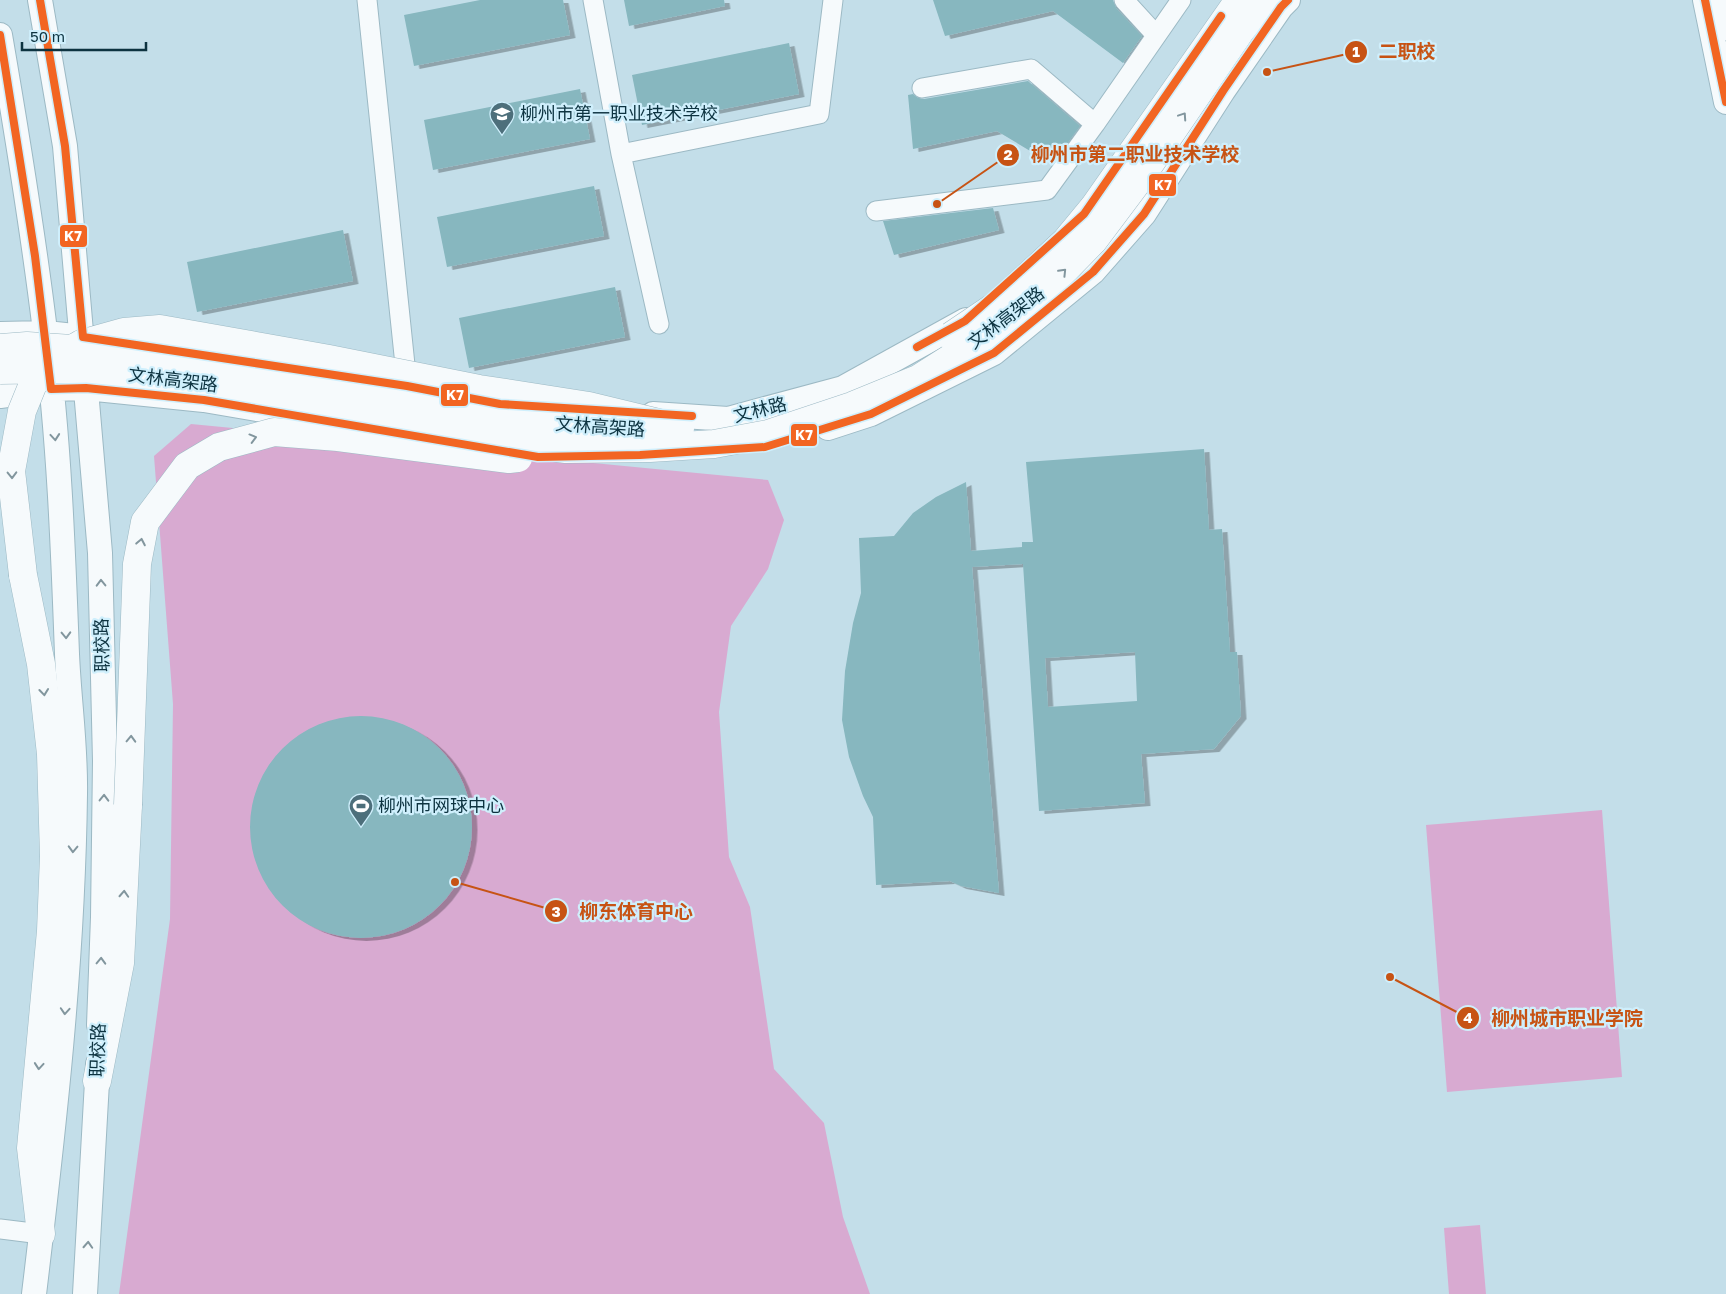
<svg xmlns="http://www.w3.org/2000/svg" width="1726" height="1294" viewBox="0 0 1726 1294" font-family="'Golos Text','Noto Sans SC',sans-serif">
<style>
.green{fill:#d8aad1}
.building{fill:#87b7bf;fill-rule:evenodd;filter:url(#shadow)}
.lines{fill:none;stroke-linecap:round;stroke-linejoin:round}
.minor-casing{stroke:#9cb9c4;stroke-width:21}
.major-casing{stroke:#9cb9c4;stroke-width:26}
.highway-casing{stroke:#9cb9c4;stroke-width:29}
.minor{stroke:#f6fafc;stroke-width:19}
.major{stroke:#f6fafc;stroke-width:24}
.highway{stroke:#f6fafc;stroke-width:28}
.highway-bridge-casing{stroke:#9cb9c4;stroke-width:29;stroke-linecap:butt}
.highway-bridge{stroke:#f6fafc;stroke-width:28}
.bus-1-casing{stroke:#cfeffc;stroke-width:11}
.bus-1{stroke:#f26522;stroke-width:8}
.oneway{stroke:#82969e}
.labels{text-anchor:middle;stroke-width:4.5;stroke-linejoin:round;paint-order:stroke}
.poi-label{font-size:18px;fill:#0d3340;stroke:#cfeffc;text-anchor:start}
.street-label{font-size:18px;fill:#0d3340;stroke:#cfeffc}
.leader{fill:none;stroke:#c75314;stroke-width:2}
.callout-dot{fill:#c75314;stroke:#cfeffc;stroke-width:2}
.mark-label{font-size:15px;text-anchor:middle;font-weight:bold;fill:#fff}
.callout-label{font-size:19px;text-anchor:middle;font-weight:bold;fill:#c75314;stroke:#cfeffc;stroke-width:4.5;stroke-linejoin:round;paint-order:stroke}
.line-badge{stroke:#cfeffc;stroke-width:2}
.badge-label{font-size:14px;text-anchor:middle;font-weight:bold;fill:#fff}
</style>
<defs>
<filter id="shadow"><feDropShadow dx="5.5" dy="3" stdDeviation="0" flood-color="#0004"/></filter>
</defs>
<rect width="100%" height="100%" fill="#c3dee9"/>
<path class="green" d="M191,424L768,480L784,520L768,569L731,626L719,712L729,857L750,907L774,1069L824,1123L843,1217L870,1294H119L170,919L173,704L154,456Z
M1602,810L1622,1077L1447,1092L1426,825Z
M1480,1225L1486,1294H1449L1444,1228Z"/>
<path class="building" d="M480,0H563L570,35L414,66L404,15Z
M624,0H724L725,6L629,26Z
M933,0H1113L1116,8L1142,36L1123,63L1053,11L945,36Z
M789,43L799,94L642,125L632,75Z
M1028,81L1080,126L1052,164L997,131L913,149L908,95L913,94L918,98L924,99Z
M580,89L590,139L433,170L424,120Z
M594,186L604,236L447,267L437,217Z
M993,208L999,230L894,255L883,221Z
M343,230L353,281L197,312L187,262Z
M615,287L625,337L469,368L459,318Z
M1204,449L1209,530L1222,529L1230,652H1237L1241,716L1214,749L1141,754L1145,803L1039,811L1023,564L972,567L999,893L961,886L950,881L876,885L873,817L863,796L849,757L842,720L845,671L853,623L861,593L859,538L894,536L913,513L936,497L966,482L971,551L1022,547V542H1033L1026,462ZM1135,652L1137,701L1048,707L1045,658Z
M250 827a111 111 0 1 1 222 0a111 111 0 1 1-222 0Z"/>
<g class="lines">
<defs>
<path id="minor" d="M367,0L407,384
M593,0L621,154L659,324
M1124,0L1156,35
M922,88L1031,69L1095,124
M621,154L819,114L833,0
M876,211L1047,190L1095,124L1181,0
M0,1229L41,1234"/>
<path id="major" d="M40,0L65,146L100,553L105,761L103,917L99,1025
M1705,0L1726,102
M0,35C17,134 33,232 45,331C59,438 63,546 67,654C69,701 76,747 75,794C73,961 54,1128 34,1294
M0,334L46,333L93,338
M0,396L51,389L86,388L204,400L375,429
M653,414L728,419L843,388L966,320
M828,428L871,414L994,353L1093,272L1144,214L1223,91L1281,7L1288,0
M85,1294L98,1064"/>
<path id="highway" d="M1719,0L1726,26
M23,575L41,664L51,754L54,856L51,931L31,1148L41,1234
M97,1081L120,963L128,805"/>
</defs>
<use href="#minor" class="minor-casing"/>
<use href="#major" class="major-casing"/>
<use href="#highway" class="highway-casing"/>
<use href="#minor" class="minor"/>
<use href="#major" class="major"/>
<use href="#highway" class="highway"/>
<defs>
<path id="highway-bridge" d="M951,336L997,305L1066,241L1094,207L1239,0
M0,348L27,346L132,353L231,366L486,417L647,431
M0,370L58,369L112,373L227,387L512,442L566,449L650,448L714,444L768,434L852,406L918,379L1003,325L1048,287L1093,241L1138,181L1241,30L1267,0
M23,575L11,471L22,411L33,384L59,357L81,344L124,332L160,329L329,359L479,389L589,406L680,428
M128,805L137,564L145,522L187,466L219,447L274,432L338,437L509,459L518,458"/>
</defs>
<use href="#highway-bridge" class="highway-bridge-casing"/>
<use href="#highway-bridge" class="highway-bridge"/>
<defs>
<path id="bus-1" d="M40,0L65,146L83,337L407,386L500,404L692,416
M1705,0L1726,102
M0,35L35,256L51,389L86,388L204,400L538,457L640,455L765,447L871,414L994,353L1093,272L1144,214L1223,91L1281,7L1288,0
M917,347L965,321L1084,214L1221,16"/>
</defs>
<use href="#bus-1" class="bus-1-casing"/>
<use href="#bus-1" class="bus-1"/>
</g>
<defs><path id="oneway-chevron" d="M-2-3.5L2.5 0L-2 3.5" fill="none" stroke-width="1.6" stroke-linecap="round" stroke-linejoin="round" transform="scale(1.25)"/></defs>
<g class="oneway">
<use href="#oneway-chevron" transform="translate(1183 116) rotate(-56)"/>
<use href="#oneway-chevron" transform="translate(1063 272) rotate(-46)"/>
<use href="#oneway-chevron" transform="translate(55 437) rotate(85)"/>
<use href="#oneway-chevron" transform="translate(253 438) rotate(-15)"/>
<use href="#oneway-chevron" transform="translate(12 475) rotate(89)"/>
<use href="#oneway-chevron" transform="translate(141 542) rotate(-79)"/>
<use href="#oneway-chevron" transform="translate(101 583) rotate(-91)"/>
<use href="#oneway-chevron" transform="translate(66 635) rotate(88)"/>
<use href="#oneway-chevron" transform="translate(44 692) rotate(84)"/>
<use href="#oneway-chevron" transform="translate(131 739) rotate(-88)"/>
<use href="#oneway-chevron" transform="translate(104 798) rotate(-89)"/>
<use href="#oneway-chevron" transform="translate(73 849) rotate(92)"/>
<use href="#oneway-chevron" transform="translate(124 894) rotate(-87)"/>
<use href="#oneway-chevron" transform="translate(101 961) rotate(-88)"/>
<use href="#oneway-chevron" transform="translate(65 1011) rotate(94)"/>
<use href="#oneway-chevron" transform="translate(39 1066) rotate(95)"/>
<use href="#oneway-chevron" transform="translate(88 1245) rotate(-87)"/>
</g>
<defs>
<symbol id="school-pin" viewBox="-11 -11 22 30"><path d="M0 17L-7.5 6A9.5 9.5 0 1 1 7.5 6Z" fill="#4d6f7b" stroke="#cfeffc"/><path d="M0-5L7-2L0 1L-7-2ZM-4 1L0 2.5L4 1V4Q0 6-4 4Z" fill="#fff"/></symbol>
<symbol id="stadium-pin" viewBox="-11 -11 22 30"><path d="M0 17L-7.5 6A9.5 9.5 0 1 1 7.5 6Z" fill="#4d6f7b" stroke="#cfeffc"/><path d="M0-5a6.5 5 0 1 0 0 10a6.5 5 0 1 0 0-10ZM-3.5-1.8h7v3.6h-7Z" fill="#fff"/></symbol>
</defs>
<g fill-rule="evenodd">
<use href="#school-pin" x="488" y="100" width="28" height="38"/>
<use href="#stadium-pin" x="347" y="792" width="28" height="38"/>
</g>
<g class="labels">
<g class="poi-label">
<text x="520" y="120">柳州市第一职业技术学校</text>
<text x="378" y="812">柳州市网球中心</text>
</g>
<g class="street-label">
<text transform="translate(1006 318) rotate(-37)" y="6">文林高架路</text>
<text transform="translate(173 380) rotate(7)" y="6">文林高架路</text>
<text transform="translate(760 410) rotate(-14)" y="6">文林路</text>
<text transform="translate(600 427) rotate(4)" y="6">文林高架路</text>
<text transform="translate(102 645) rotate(-91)" y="6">职校路</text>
<text transform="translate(98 1050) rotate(-88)" y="6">职校路</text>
</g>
</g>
<path class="leader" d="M1267 72L1356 52M937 204L1008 155M455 882L556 911M1390 977L1468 1018"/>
<g class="callout-dot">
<circle cx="1267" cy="72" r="5"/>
<circle cx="937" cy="204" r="5"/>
<circle cx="455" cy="882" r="5"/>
<circle cx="1390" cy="977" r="5"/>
<circle cx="1356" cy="52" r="12"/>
<circle cx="1008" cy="155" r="12"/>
<circle cx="556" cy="911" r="12"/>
<circle cx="1468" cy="1018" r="12"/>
</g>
<g class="mark-label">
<text x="1356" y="57">1</text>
<text x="1008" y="160">2</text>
<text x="556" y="917">3</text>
<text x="1468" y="1023">4</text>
</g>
<g class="callout-label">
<text x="1407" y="58">二职校</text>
<text x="1135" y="161">柳州市第二职业技术学校</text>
<text x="636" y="918">柳东体育中心</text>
<text x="1567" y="1025">柳州城市职业学院</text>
</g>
<g class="line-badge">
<rect x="1148" y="173" width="29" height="24" rx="5" fill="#f26522"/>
<rect x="59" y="224" width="29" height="24" rx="5" fill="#f26522"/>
<rect x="440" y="383" width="29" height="24" rx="5" fill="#f26522"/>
<rect x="790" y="423" width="28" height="24" rx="5" fill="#f26522"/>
</g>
<g class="badge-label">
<text x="1163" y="190">K7</text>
<text x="73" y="241">K7</text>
<text x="455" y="400">K7</text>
<text x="804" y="440">K7</text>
</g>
<path d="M22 42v8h124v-8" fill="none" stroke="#0d3340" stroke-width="2.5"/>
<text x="30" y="42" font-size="15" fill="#0d3340" stroke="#cfeffc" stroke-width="4" paint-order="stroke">50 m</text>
</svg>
